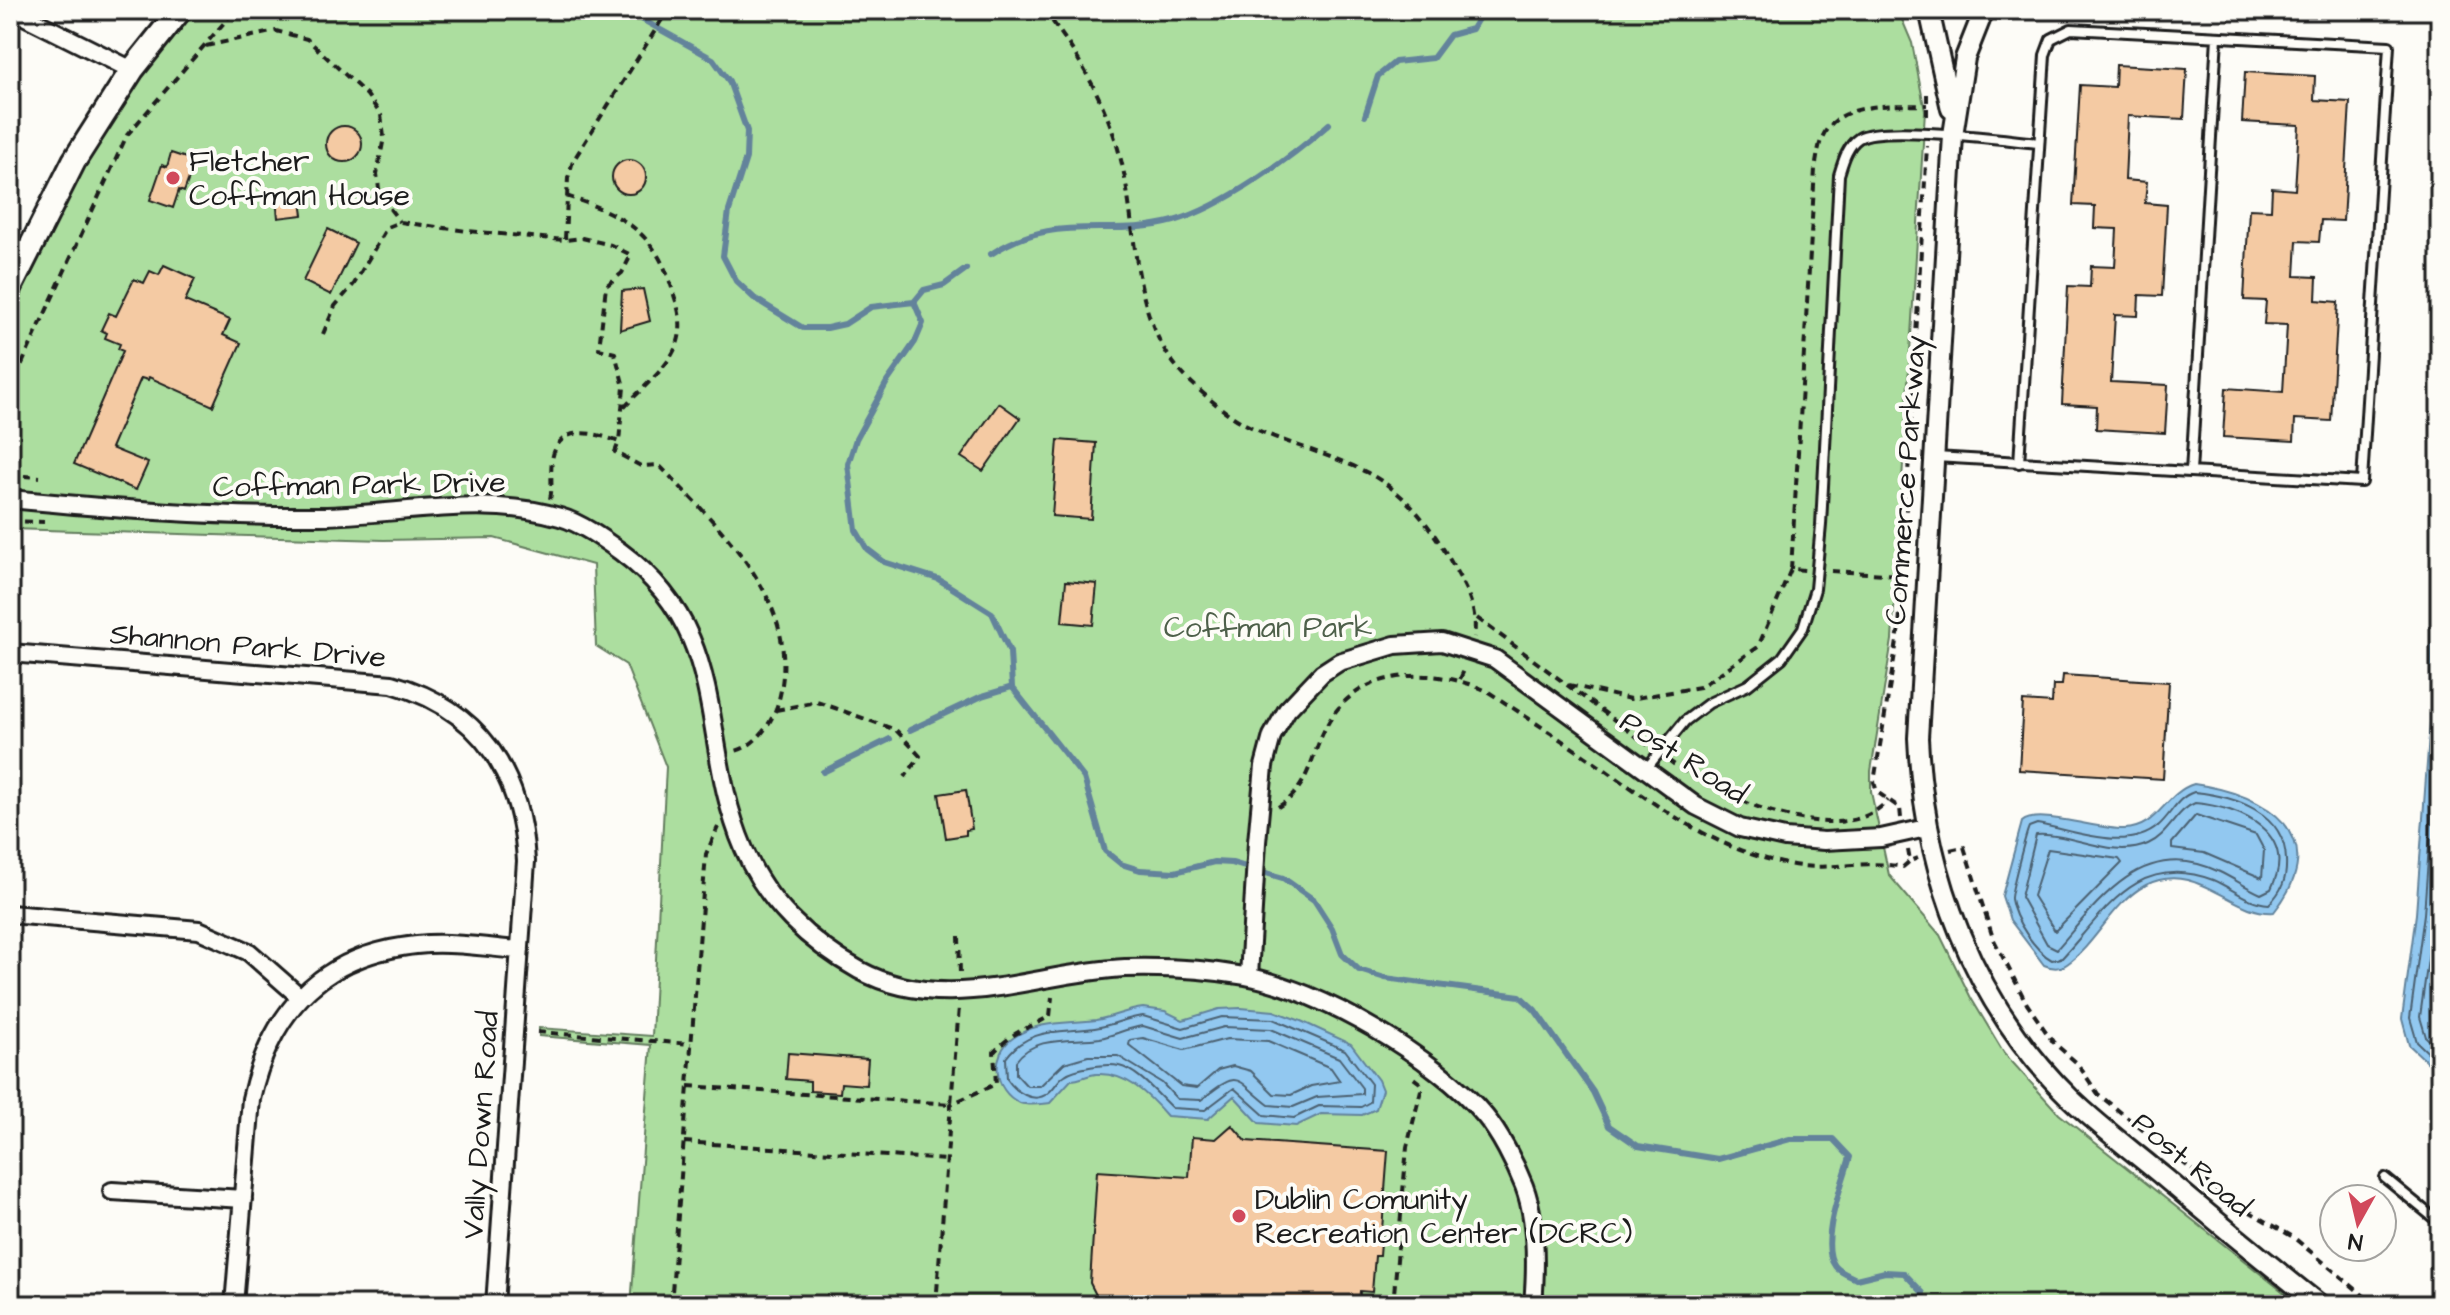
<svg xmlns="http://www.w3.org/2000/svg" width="2450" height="1315" viewBox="0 0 2450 1315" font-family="'Architects Daughter',sans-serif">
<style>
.green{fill:#acde9f;stroke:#647d5e;stroke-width:2}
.water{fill:#92c8f0;stroke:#63839b;stroke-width:2}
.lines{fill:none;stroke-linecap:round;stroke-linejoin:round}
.shore{stroke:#4b6171;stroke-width:2}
.stream{stroke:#63839b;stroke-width:6}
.building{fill:#f4caa3;stroke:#1c1c1c;stroke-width:2}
.service-casing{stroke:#1c1c1c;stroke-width:14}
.minor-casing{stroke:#1c1c1c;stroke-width:22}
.tertiary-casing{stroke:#1c1c1c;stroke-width:24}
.secondary-casing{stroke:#1c1c1c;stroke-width:28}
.path{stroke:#1c1c1c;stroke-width:4;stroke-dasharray:8 6;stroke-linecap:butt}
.service{stroke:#fdfcf7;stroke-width:8}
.minor{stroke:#fdfcf7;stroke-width:16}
.tertiary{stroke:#fdfcf7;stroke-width:18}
.secondary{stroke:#fdfcf7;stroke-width:22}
.poi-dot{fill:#d1495b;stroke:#fdfcf7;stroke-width:3}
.labels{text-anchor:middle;stroke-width:8;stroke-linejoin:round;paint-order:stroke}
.poi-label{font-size:30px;fill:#1c1c1c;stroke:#fdfcf7;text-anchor:start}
.street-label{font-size:30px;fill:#1c1c1c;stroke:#fdfcf7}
.park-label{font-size:30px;fill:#4e604a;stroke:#fdfcf7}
</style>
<rect width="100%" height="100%" fill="#fdfcf7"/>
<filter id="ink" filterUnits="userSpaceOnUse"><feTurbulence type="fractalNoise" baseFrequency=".0125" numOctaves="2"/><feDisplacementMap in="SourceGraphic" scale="16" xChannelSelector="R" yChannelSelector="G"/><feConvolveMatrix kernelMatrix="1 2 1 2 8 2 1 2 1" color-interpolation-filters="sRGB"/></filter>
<g filter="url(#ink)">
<path class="green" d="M180,10H1898L1912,43L1925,111L1892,640L1871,771V792L1889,875L1940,935L1971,998L2004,1053L2059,1114L2300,1305H631L651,1045L539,1036V1028L652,1036L666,767L626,665L596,646L593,565L494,538L384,540L10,529V288L74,160Z"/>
<path class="water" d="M2440,569V1074L2409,1045L2402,1019L2416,914L2430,722L2431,620Z
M2194,784C2268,794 2334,837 2274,912C2233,916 2196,859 2146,885C2112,903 2097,943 2067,964C2060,969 2051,968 2044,965L2010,920L2002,896L2022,822C2038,808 2099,830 2124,829C2159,828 2164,793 2194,784Z
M1143,1008L1165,1011L1183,1020L1219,1009L1241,1008L1274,1011L1301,1021L1351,1044L1378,1080L1382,1090L1376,1109L1362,1115L1321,1114L1296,1126L1259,1123L1234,1096L1208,1119L1167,1116C1148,1094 1126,1072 1096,1074C1086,1075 1081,1080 1071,1080L1050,1103C1041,1104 1029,1106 1020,1103C993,1091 990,1054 1013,1038C1038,1020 1067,1024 1096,1020C1113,1017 1126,1010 1143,1008Z"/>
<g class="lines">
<path class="shore" d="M2440,609L2438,722L2424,914L2410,1018L2417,1042L2440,1064
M2194,792C2235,796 2285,812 2286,860C2287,879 2282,891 2269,904C2248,903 2232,888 2213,880C2138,852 2107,909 2062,958L2052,960C2035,951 2014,919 2011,899C2010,895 2026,833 2029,827L2037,824C2072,830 2127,853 2158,826C2172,814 2176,798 2194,792Z
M2195,803C2241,807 2299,833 2271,889L2261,894C2239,884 2222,870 2198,864C2133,848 2095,906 2057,949L2047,944L2021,897L2036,835C2072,832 2112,860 2148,844C2169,835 2176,810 2195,803Z
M2196,815L2256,835L2264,850L2262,878L2204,853L2172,849V843Z
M2440,833L2434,916L2420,1017L2426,1037L2440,1051
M2048,849L2119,859L2122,863L2055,931L2033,896Z
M2440,952L2433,1016L2440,1036
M1143,1016L1183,1028L1222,1017L1273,1019L1345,1050L1371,1084L1370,1102L1361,1107L1319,1106L1294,1118L1264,1115L1234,1088L1205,1110L1172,1108C1158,1095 1138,1070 1119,1066C1107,1063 1074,1068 1065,1075C1058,1079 1055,1088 1048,1093C1033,1105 1015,1091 1007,1079L1006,1058C1029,1025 1066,1034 1100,1027C1115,1024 1127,1018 1143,1016Z
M1143,1026L1183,1038L1224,1027L1271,1029L1339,1058L1362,1088V1094L1317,1097L1293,1107L1269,1105C1234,1078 1241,1068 1201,1100L1177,1099L1162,1083L1118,1056H1088L1064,1063L1040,1086H1027L1016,1074V1061C1034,1035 1072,1042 1100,1038C1115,1035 1127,1028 1143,1026Z
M1143,1038L1184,1050L1227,1039L1268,1041L1331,1068L1340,1081L1311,1086L1291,1095L1274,1094L1251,1071L1233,1066L1218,1070L1197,1088L1181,1086L1129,1045L1130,1040Z"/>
<path class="stream" d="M625,10L713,59L729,81L747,131L746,158L729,211L723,256L736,281L754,298L803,328H827L845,324L871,307L914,302L923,323L915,342L887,382L856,439L848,464L856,530L867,549L884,562L938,579L992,613L1010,652L1012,687L1084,778L1105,851L1121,864L1140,870L1175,872L1214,862L1232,863L1283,878L1314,900L1332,928L1342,954L1359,970L1385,978L1520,996L1535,1010L1593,1092L1609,1126L1638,1146L1718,1159L1790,1139H1833L1850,1157C1843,1182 1818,1244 1835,1266C1839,1272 1850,1276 1856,1279L1885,1272L1904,1273L1923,1293L1920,1305
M1365,116L1378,76L1395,62L1433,58L1450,35L1472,29L1483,10
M991,254C1056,211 1108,239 1174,221C1223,207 1291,158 1329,124
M914,302L924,290L944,285L966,269
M910,730L982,696L1012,687
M823,772L890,739"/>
</g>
<path class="building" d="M2116,65L2187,69L2184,119L2128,116L2125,180L2147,182L2145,203L2167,205L2162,296L2139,295L2138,316L2115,315L2111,382L2168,385L2165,433L2096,429L2097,406L2062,404L2068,286L2090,287L2091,266L2115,267L2117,229L2094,228L2095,206L2073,205L2080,85L2115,87Z
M2245,72L2315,76L2314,100L2350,102L2343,221L2321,220L2319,242L2297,241L2295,276L2317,277L2316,300L2338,302L2331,421L2295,419L2294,441L2223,437L2226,388L2283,392L2287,325L2264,324L2266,301L2244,300L2249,209L2271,210L2272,188L2295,190L2299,125L2242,122Z
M326 144a18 18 0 1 1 36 0a18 18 0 1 1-36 0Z
M171,153L195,161L184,192L179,190L173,208L150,200L162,165L167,167Z
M612 177a17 17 0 1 1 34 0a17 17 0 1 1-34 0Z
M300,195L303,215L278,218L276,197Z
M328,229L356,243L331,295L303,281Z
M164,265L195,279L185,301L230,320L223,335L241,343L213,406L149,377L148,380L141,378L111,448L148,463L136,490L74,464L123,351L118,349L120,344L105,338L107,333L101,330L109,313L116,316L134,279L144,283L150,271L159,275Z
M643,289L650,321L620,330L622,291Z
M999,403L1020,418L983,471L961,457Z
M1058,440L1096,443L1091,519L1052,516Z
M1066,581L1097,584L1093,625L1062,622Z
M2063,675L2169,682L2163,779L2019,770L2023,701L2052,703L2053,685H2062Z
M966,790L972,829L966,830V835L946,838L939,794Z
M788,1053L868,1059L866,1085L841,1083L840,1093L810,1091V1081L786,1079Z
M1232,1125L1246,1141L1388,1151L1380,1256H1375L1372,1292L1360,1291L1359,1305H1101L1090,1283L1097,1171L1189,1177L1192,1137L1216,1139Z"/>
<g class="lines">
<defs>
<path id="service" d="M1935,457L2362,482L2389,46L2071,29L2051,39L2045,55L2019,463
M2191,472L2217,37
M1646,769L1685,721L1709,703L1748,685L1782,658L1803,628L1815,589L1821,525L1839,175C1843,162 1847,146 1859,138C1883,124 2006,140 2039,143
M2385,1178L2440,1223"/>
<path id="minor" d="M12,10L132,70
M10,499C114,509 216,517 320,516C400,515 482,494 560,517C581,523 603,539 621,552C733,635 697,740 744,849C766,902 810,943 859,970C946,1017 1036,972 1125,968C1165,967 1206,969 1245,976C1319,989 1437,1058 1485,1116C1500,1134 1515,1163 1524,1186C1537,1220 1536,1269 1533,1305
M10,653L392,684C480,709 521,772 526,861L495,1305
M10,914L199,930L249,952L299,996
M1249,976L1257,842L1264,766L1272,736L1287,710L1322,673L1339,662L1395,645L1442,642L1495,659L1696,806L1740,828L1785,838L1824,841L1881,838L1926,828
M112,1191L243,1199
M234,1305L251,1099C272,1004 329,950 428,944C458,942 490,948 520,950"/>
<path id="tertiary" d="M1929,10L1951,109
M1984,10L1965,58L1953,135L1918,738C1924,874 1973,1003 2071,1099C2100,1127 2134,1152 2165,1178C2216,1221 2268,1264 2320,1305"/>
<path id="secondary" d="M10,288L74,161L132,70L180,10"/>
</defs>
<use href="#service" class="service-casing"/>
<use href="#minor" class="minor-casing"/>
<use href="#tertiary" class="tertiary-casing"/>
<use href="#secondary" class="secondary-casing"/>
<path class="path" d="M1044,10C1079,56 1107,103 1121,160C1140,237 1128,327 1194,385C1209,399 1229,416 1247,425C1285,444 1328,453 1366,472C1406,492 1434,530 1455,569C1467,591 1478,610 1474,637
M206,46L276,31L307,39L367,95L381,115L384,137L377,174L380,196L400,222
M1927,94V121
M566,196C625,215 657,233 674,295C680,313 684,330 675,349C664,372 639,390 622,410
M565,239L568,178L573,161L668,10
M323,334L335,306L354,284L387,227L400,222L467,231L565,240L582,238L611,245L631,255L622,273L606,286L599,349L615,353L624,387L619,442
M10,390L127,135L235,10
M10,475L40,477
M550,499C553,486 550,473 552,460C558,423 594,432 619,442L615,452L641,466L659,465C720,529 806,603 778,703C772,723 756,746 735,751
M10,521L44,522
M1791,569L1815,169C1817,159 1818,147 1822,138C1838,100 1894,106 1927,105
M1831,571L1902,575
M1477,618L1648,745
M1460,679L1465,668
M1569,685L1630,699L1700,687L1758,647L1791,569L1806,570
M776,710L817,702L835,708L896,730L920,756L905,777
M1668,760C1714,794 1840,855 1888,800
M1278,807C1310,788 1310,756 1327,725C1358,666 1435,667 1487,691C1530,719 1572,747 1614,776C1669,814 1721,851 1788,864C1825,872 1865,859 1903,867L1910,861
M1901,818L1900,808L1877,792L1874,782L1899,629L1927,146
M1908,850L1910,861L1918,858
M1950,850L1964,847L1993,938L2027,1004L2053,1042L2077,1063L2098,1094L2228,1199L2293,1237L2375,1305
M959,936L960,974
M537,1032L691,1044
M688,1086L951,1104L959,1007
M684,1142L947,1160
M671,1305L706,854L718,827
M936,1305L951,1104L996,1084L994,1052C1017,1028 1025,1031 1050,1016L1052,997
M1393,1305L1407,1147L1421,1090L1420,1083L1412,1077"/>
<use href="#service" class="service"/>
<use href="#minor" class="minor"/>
<use href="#tertiary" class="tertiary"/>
<use href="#secondary" class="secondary"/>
</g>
</g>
<g class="poi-dot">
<circle cx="173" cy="178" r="8"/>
<circle cx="1239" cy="1216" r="8"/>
</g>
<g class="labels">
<g class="poi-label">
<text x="189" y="171">Fletcher<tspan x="189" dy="34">Coffman House</tspan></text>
<text x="1255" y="1209">Dublin Comunity<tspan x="1255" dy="34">Recreation Center (DCRC)</tspan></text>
</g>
<g class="street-label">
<text transform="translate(1905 480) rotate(-86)" y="10">Commerce Parkway</text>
<text transform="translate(359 484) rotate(-1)" y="10">Coffman Park Drive</text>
<text transform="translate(248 645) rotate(5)" y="10">Shannon Park Drive</text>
<text transform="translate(1684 757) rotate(33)" y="10">Post Road</text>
<text transform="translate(480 1125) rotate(-86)" y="10">Vally Down Road</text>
<text transform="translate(2192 1164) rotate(40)" y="10">Post Road</text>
</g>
<g class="park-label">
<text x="1268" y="637">Coffman Park</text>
</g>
</g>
<rect width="2450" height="1315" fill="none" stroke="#fdfcf7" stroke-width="40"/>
<rect x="20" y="20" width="2410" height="1275" fill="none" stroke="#1c1c1c" stroke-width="3" filter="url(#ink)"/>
<g transform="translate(2358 1223) rotate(188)"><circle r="38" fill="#fdfcf7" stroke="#a3a29f" stroke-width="2"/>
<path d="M0-6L14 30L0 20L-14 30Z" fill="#d1495b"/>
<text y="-12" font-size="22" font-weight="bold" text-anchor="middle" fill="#1c1c1c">N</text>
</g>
</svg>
